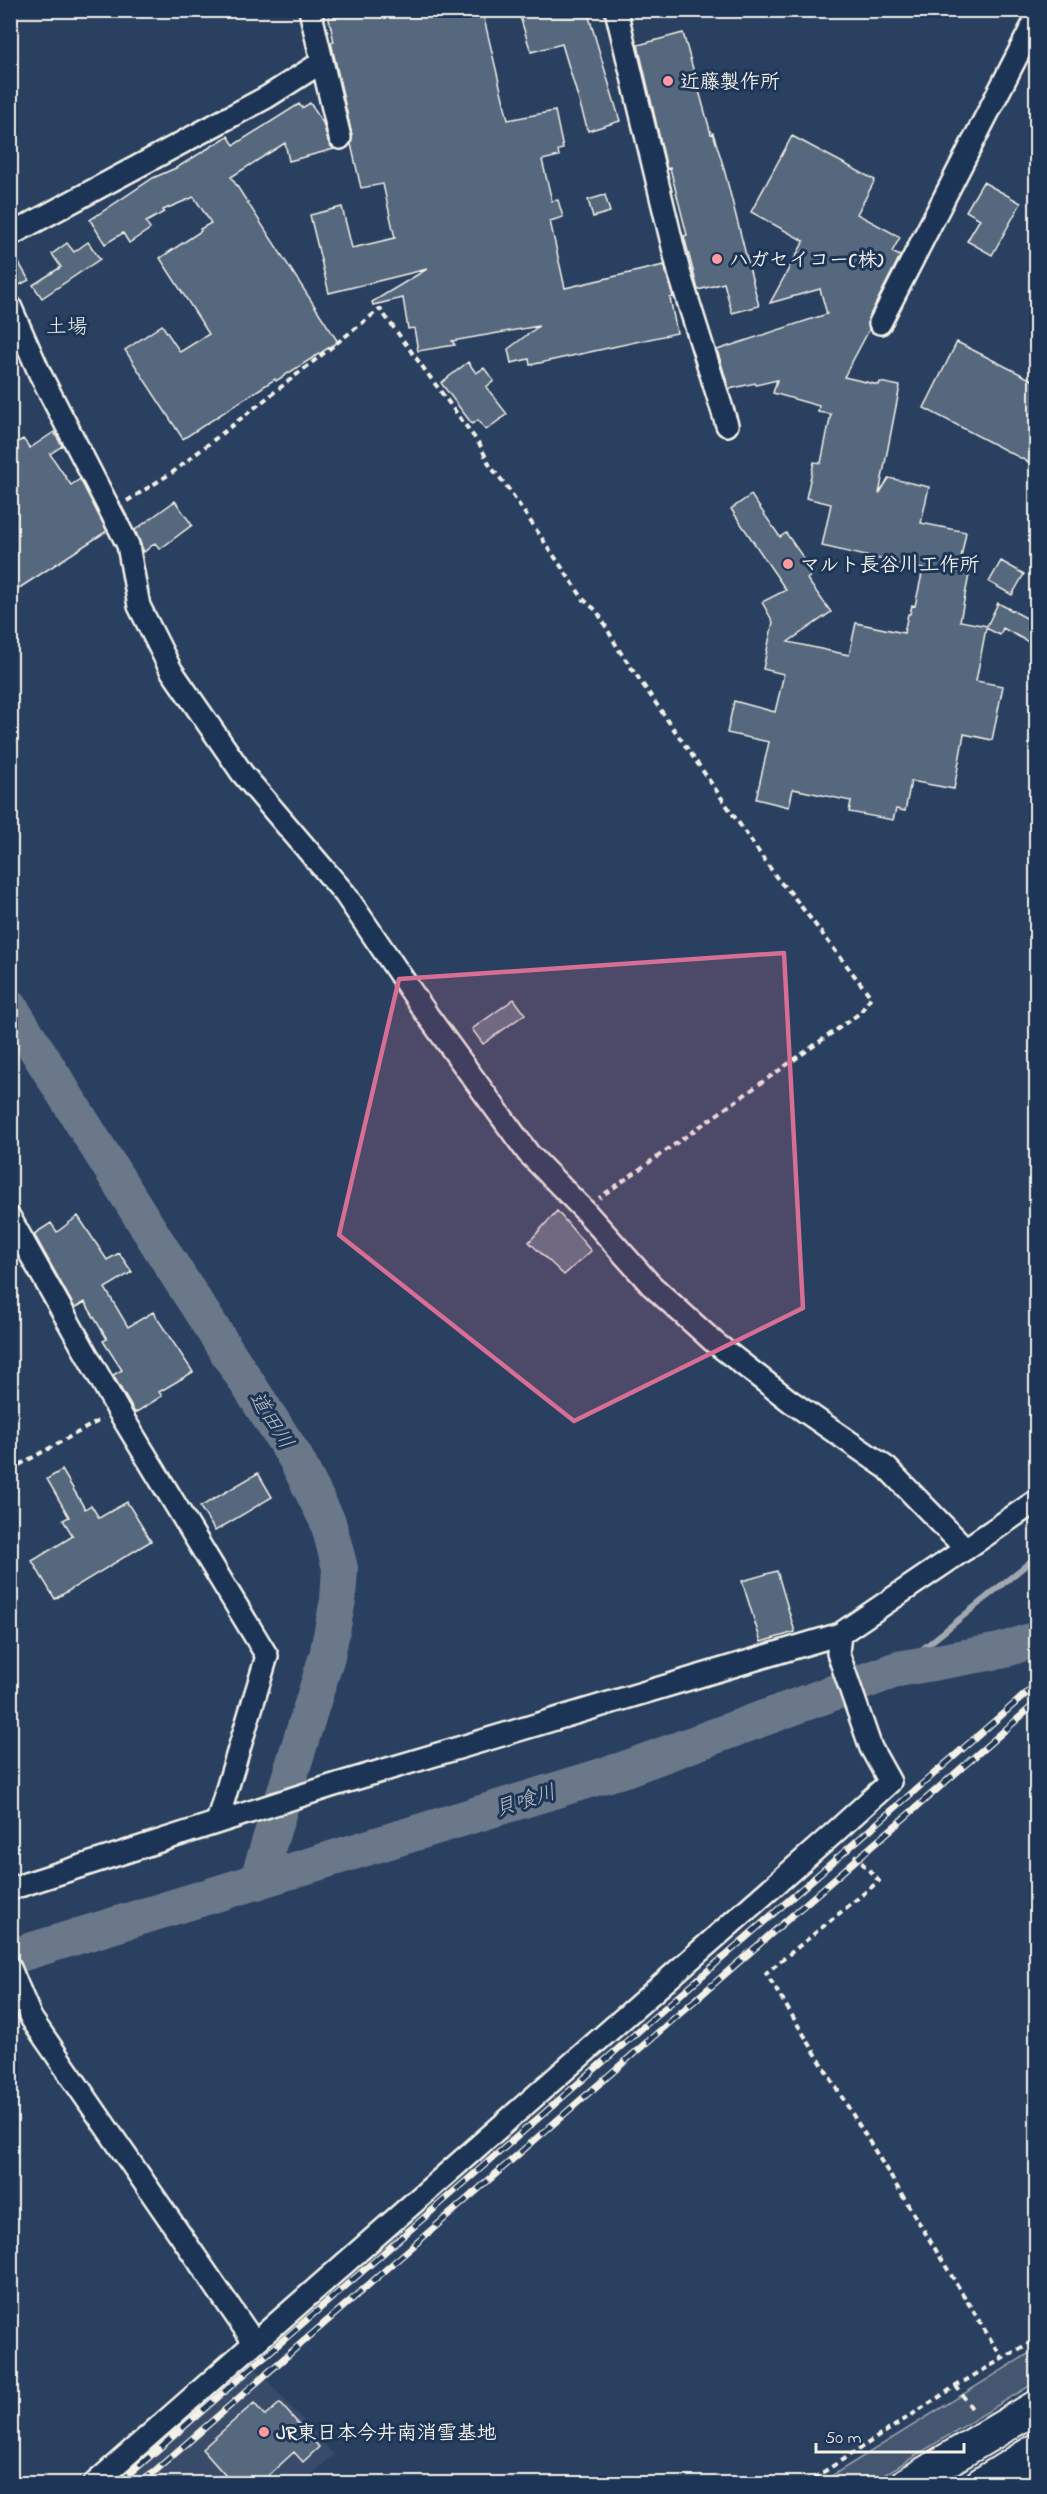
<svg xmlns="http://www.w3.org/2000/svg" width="1047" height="2494" viewBox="0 0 1047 2494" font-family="'Indie Flower','Klee One',sans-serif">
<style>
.built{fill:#374c69}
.green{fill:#445771;stroke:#9ca4ac;stroke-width:1.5}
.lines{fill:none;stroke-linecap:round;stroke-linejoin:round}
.stream{stroke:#a1a8b0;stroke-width:6}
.river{stroke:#6a788a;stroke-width:36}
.building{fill:#56677d;stroke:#f4f1e8;stroke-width:1.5}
.minor-casing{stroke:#f4f1e8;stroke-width:26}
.highway-casing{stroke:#f4f1e8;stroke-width:36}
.path{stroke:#f4f1e8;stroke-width:4;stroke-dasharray:6 4.5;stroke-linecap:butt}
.minor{stroke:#1d3557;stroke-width:21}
.highway{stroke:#1d3557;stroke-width:32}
.rail-casing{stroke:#f4f1e8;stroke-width:7}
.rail{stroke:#1d3557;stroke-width:4.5;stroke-dasharray:14;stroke-linecap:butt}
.marked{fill:#d66f93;fill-opacity:0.2;stroke:#d66f93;stroke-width:4.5;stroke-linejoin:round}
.poi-dot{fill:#ff9aa2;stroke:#1d3557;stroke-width:2}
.labels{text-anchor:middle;stroke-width:6;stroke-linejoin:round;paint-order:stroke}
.poi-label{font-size:20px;font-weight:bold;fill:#f4f1e8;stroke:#1d3557;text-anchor:start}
.neighbourhood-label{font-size:21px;fill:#f4f1e8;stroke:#1d3557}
.water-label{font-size:21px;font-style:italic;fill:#bdc1c2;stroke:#1d3557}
</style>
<rect width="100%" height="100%" fill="#2a4060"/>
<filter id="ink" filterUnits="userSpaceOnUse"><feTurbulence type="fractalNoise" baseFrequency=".0167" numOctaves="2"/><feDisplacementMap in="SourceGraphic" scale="12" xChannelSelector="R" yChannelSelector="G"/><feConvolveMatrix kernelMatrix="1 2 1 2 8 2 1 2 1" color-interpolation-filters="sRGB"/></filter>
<g filter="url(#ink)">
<path class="built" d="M250,2361L334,2455L301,2483L112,2484Z"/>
<path class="green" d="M1036,2349V2382L871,2483H820Z"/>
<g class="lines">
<path class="stream" d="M898,1669L1036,1557"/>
<path class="river" d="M10,1007L177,1274L295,1457L328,1522L340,1568L338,1600L327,1656L257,1882
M10,1957L625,1769L898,1669L1000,1651L1036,1639"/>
</g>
<path class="building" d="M327,10H482L508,120L555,111L563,149L558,150L559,156L542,160L552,201L558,200L563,217L550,221L565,288L664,265L673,297L670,298L677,333L530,365L529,359L511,363L508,349L539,326L452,341L455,345L418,351L414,328L408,329L403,298L373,305L372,302L427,269L329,293L310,215L342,207L352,248L395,238L383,184L361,188L351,144L352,135L331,42H334Z
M518,10H587L620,121L588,131L562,44L531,52Z
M683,33L711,134L713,133L723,165L759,306L732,313L724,283L698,290L684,236L687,235L670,168L667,169L638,45Z
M310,103L323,123L328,141L334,149L289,161L285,143L231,177L338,342L276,381L275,379L183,439L125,350L162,325L180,352L209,334L160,258L201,231L200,229L211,223L194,197L163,210L164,212L146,222L150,229L129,243L123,233L105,244L90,220L153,178L178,167L228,136L234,145L299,104L302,108Z
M792,136L875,180L857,214L900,237L892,252L900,256L869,317V330L844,377L879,385L880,382L900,386L879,494L889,478L929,487L921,523L966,532L959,568L970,570L960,621L987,626L998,603L1036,623V646L1003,628L1000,635L986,628L976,681L1003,686L992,740L964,734L954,789L911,781L905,811L896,809L893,820L849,812L851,801L793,789L789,807L756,799L769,742L727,733L734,701L775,712L784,674L763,669L773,622L762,602L786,590L731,509L751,495L780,537L786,533L814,573L807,579L831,612L788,642L849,655L856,623L904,633L908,614H910L912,605L915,606L923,569L822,546L831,504L806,498L814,462L821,463L831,414L818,412L819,406L773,393L777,380L756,385L755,383L729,389L717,350L827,314L820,289L770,303L804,241L751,212Z
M983,182L1021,203L992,255L967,241L980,219L966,211Z
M605,195L610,212L593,217L588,200Z
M88,242L100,259L42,298L33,285L61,267L52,254L67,243L74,252Z
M10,248L29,280L10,290Z
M957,342L1036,382V466L924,408Z
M468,362L476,373L484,368L494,381L486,387L507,414L486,430L478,420L472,424L441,383Z
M54,432L62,446L50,454L71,485L80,479L107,531L10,594V447L23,439L30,448Z
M175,501L192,525L160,549L155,543L144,552L135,530Z
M1001,561L1024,574L1012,595L989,582Z
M514,999L525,1014L483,1044L472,1029Z
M557,1211L591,1251L564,1275L529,1242Z
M78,1216L107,1260L119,1253L132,1272L105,1288L128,1327L153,1312L193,1372L159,1392L162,1396L135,1413L113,1375L122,1370L103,1341L107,1339L85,1302L75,1308L34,1234L51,1223L57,1232Z
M62,1470L85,1509L91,1505L99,1518L127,1502L151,1541L55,1599L32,1561L73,1536L63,1520L69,1517L47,1479Z
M258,1473L272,1497L215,1531L200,1507Z
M777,1571L795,1632L761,1642L742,1581Z
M254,2403L265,2416L280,2403L319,2447L303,2462L294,2452L259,2484H233L202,2449Z"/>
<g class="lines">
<defs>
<path id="minor" d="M310,10L340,138
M616,10L679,272L727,425
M10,235L267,97L322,62
M10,306L40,374L128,545L139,606L171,670L242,773L345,894L428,1016L528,1153L584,1210L651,1285L714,1342L790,1401L887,1468L966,1549
M880,323L1036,19
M10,1218L118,1410L267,1656L217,1822
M10,1889L331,1786L840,1634L1036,1501
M10,1968L31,2018L254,2342
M94,2484L834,1833L890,1782L871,1748L838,1653L840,1634"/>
<path id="highway" d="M907,2484L1036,2407
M981,2484L1036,2450"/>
</defs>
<use href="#minor" class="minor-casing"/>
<use href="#highway" class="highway-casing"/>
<path class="path" d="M127,501L173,472L380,309L480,445L490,466L505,484L584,600L597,611L619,650L779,881L790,892L871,997L860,1013L599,1198
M10,1470L102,1419
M847,1847L879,1881L766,1973L1002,2358
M956,2386L973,2410
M805,2484L956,2386L1036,2339"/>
<use href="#minor" class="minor"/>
<use href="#highway" class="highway"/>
<defs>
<path id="rail" d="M118,2484L1036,1685
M140,2484L1036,1703"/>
</defs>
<use href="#rail" class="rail-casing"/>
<use href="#rail" class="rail"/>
</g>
</g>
<path class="marked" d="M784,953L803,1308L574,1421L339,1235L399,979Z"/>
<g class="poi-dot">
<circle cx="668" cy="81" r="6"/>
<circle cx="717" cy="259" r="6"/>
<circle cx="788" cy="564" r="6"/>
<circle cx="264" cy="2432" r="6"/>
</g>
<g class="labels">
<g class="poi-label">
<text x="680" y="88">近藤製作所</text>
<text x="729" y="266">ハガセイコー(株)</text>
<text x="800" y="571">マルト長谷川工作所</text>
<text x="276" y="2439">JR東日本今井南消雪基地</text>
</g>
<g class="neighbourhood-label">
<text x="67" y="333">土場</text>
</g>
<g class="water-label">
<text transform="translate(272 1420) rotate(58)" y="7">道田川</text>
<text transform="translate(525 1800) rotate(-17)" y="7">貝喰川</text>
</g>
</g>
<rect width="1047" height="2494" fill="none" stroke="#1d3557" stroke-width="36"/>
<rect x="18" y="18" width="1011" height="2458" fill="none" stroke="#f4f1e8" stroke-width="2" filter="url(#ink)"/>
<path d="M816 2443v9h148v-9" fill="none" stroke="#f4f1e8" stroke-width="3"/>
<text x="825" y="2443" font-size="18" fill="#f4f1e8" stroke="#1d3557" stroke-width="4.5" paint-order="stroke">50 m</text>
</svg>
